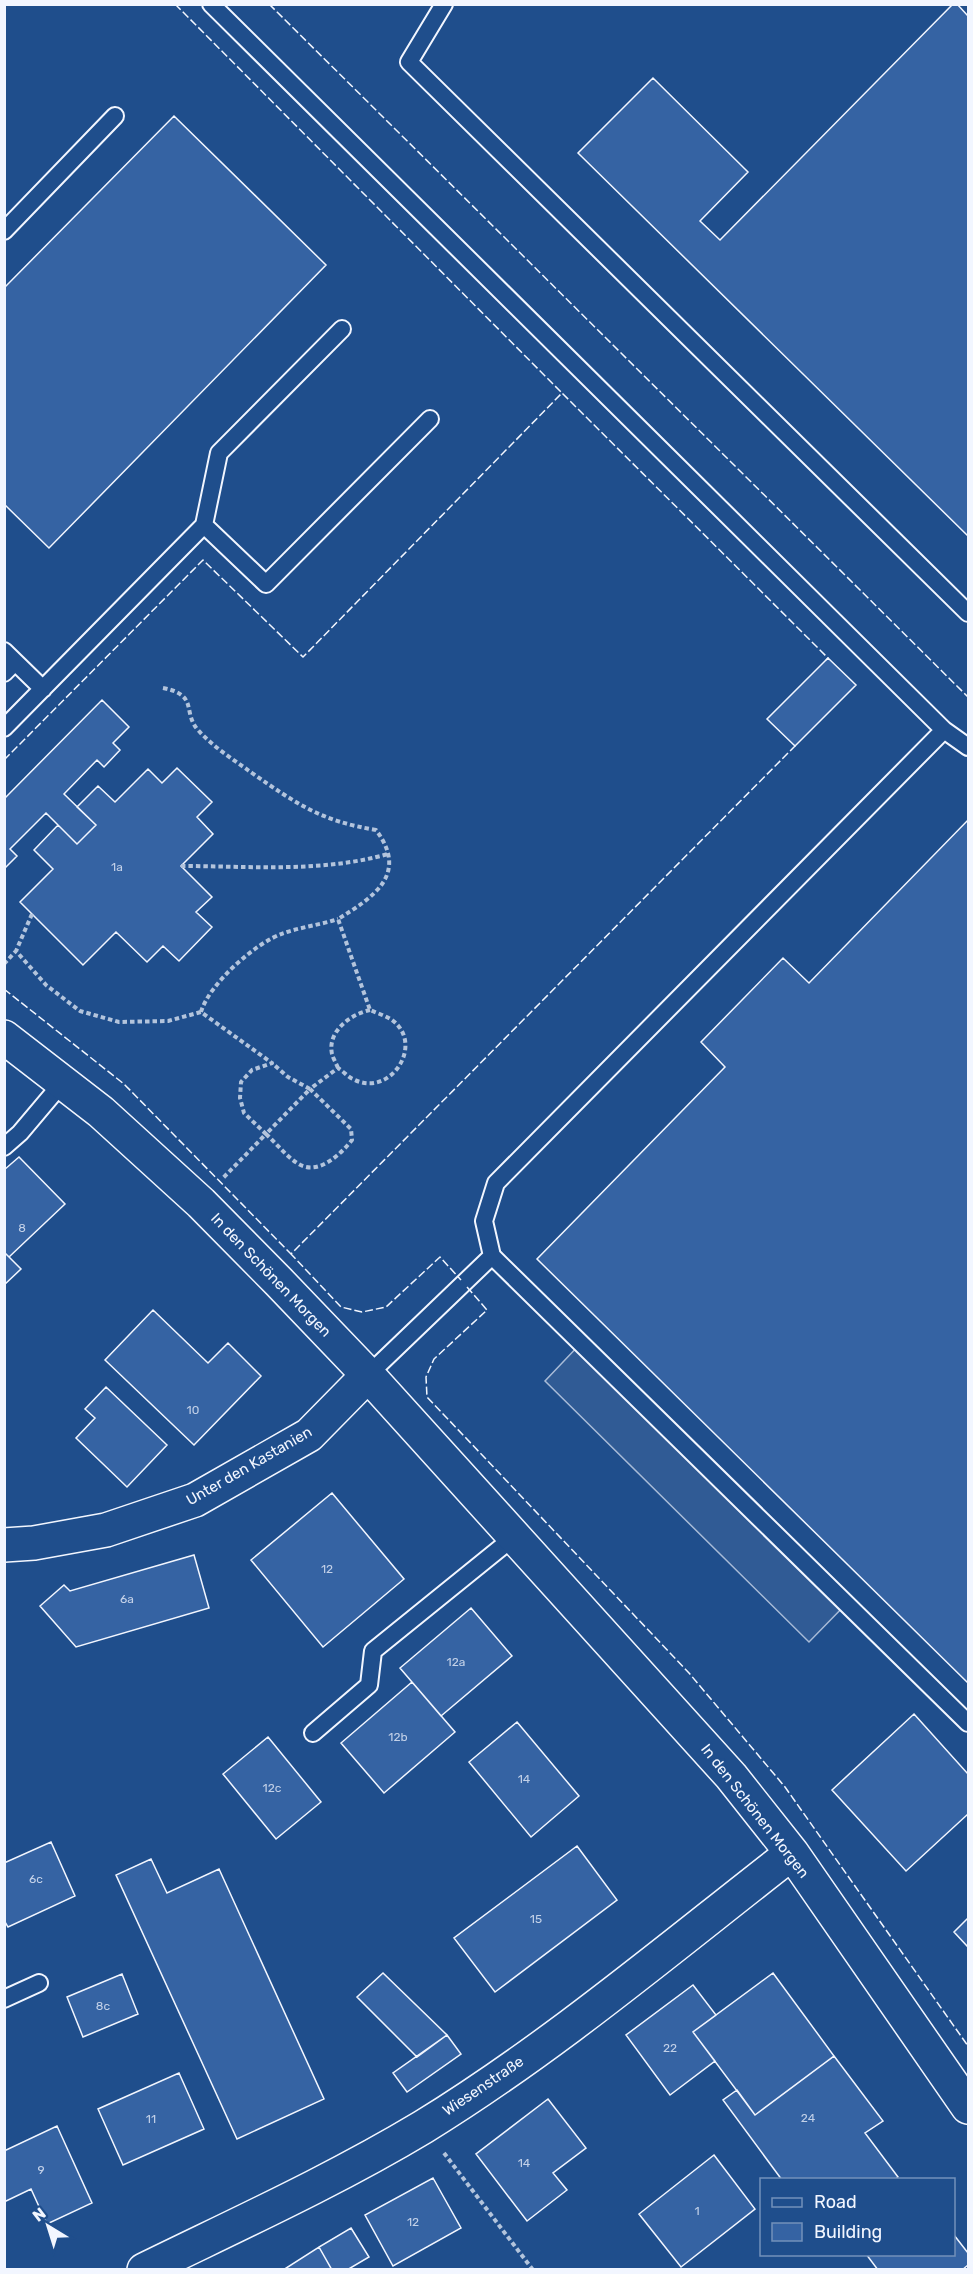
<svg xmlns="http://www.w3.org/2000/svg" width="973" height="2274" viewBox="0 0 973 2274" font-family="Rubik,sans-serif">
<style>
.pitch{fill:#305b95;stroke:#a8bbd7;stroke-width:1.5}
.building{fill:#3563a3;stroke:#f2f6ff;stroke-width:1.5}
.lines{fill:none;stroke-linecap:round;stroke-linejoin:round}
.service-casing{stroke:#f2f6ff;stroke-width:20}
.minor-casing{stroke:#f2f6ff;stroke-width:36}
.path{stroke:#b3c4dc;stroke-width:4;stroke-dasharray:4.5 3;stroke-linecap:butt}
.service{stroke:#1f4e8c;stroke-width:16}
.minor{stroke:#1f4e8c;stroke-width:33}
.fence{stroke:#f2f6ff;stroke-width:1.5;stroke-dasharray:8 3;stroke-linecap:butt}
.labels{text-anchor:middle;stroke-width:4.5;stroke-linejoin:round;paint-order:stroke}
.number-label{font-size:12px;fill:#c3d1e8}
.street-label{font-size:15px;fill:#f2f6ff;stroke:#1f4e8c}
</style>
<rect width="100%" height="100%" fill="#1f4e8c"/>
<path class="pitch" d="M581,1343L847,1603L809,1642L545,1381Z"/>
<path class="building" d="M953,4H957L968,16V536L578,153L653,78L748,172L700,221L720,240Z
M174,116L326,265L49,548L4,504V288Z
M828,658L856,685L795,746L767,719Z
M102,700L129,727L113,743L120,750L104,767L97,760L64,794L96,825L77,844L46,813L10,849L17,856L4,869V799Z
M177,768L212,802L197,817L213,834L181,866L212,897L196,912L212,927L179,961L163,946L147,962L116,932L83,965L20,902L53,869L34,850L58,825L77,844L96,825L77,807L98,786L115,802L148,769L162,783Z
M968,820V1683L537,1259L725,1067L701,1042L783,958L809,983Z
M19,1157L65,1204L9,1257L4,1252V1170Z
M4,1252L21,1269L4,1285Z
M153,1310L208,1363L228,1343L261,1376L194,1445L105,1360Z
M106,1387L167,1445L127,1487L76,1438L95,1418L85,1409Z
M332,1493L404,1579L323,1647L251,1560Z
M194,1555L209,1608L76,1647L40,1606L64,1585L70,1591Z
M471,1608L512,1656L441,1716L400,1668Z
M412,1682L455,1732L384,1793L341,1743Z
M914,1714L968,1774V1814L906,1871L832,1790Z
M517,1722L579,1796L531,1837L469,1762Z
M268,1737L321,1802L276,1839L223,1774Z
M51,1842L75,1896L8,1927L4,1920V1863Z
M577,1846L617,1900L495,1992L454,1938Z
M151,1859L167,1893L219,1869L324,2099L237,2139L116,1875Z
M968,1918V1947L954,1932Z
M383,1973L447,2035L417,2057L357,1997Z
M773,1973L834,2056L755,2115L693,2032Z
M122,1974L138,2014L83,2037L67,1997Z
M693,1985L716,2015L693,2032L715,2061L670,2095L626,2035Z
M447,2035L461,2054L407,2092L393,2073Z
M834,2056L883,2121L865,2133L898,2177L895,2180H782L723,2100L737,2090L755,2115Z
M179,2073L204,2129L123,2165L98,2109Z
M548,2099L586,2148L553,2173L567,2190L527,2221L476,2154Z
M57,2126L92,2203L47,2224L31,2189L4,2202V2151Z
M714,2155L755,2209L681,2267L639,2214Z
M433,2178L461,2228L393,2266L365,2215Z
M351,2228L369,2257L347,2270H332L319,2247Z
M954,2235L968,2253V2265L962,2270H878L866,2254H954Z
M319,2247L332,2270H283Z"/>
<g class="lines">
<defs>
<path id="service" d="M211,4L944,730L968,747
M444,4L409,62L968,613
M4,231L115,116
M204,525L266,584L430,419
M4,651L43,689
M4,673L15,662
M4,728L204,525L219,453L342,329
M944,730L496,1183L484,1221L492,1256L968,1723
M4,1147L20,1133L63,1082
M368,1375L492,1256
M313,1733L369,1685L373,1651L514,1537
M4,1999L39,1983"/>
<path id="minor" d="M4,1037L101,1112L201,1203L279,1282L368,1375L731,1776L792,1853L968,2107
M4,1545L34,1543L106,1530L195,1500L309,1435L368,1375
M144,2270C238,2224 333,2181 423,2127C553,2047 671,1947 792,1853"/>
</defs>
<use href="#service" class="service-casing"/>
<use href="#minor" class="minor-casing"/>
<path class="path" d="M163,688C199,695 182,712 198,730C213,747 234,760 252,773C297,804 321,821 376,830C409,874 374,897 338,919L370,1010C377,1013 386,1016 392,1020C426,1045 389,1099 353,1079C348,1077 343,1071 338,1068L310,1089L351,1129L352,1140C340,1155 317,1177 297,1163C286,1156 276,1143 266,1134L310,1089L288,1077L272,1063
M181,866C249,866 321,873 388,854
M32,914L16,951L46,985L80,1011L119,1022L168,1021L201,1012L272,1063L252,1070L241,1082L240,1098L244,1113L266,1134L223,1178
M4,964L16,951
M201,1012C209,984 256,942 284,933C301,927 320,925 338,919
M338,1068C336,1063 333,1058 332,1054C327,1031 351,1014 370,1010
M444,2153L533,2270"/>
<use href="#service" class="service"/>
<use href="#minor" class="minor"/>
<path class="fence" d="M175,4L562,393
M269,4L968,697
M4,760L203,560L303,657L562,393L828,658L826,660
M4,989L124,1084L291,1254L795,746L793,745
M292,1253L291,1254L341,1307L362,1312L386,1307L440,1257L461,1280
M467,1287L487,1310L434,1359L426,1377L427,1397L689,1673L785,1787L968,2046"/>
</g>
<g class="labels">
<g class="number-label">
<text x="117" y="871">1a</text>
<text x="22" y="1232">8</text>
<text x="193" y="1414">10</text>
<text x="327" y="1573">12</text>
<text x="127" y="1603">6a</text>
<text x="456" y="1666">12a</text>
<text x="398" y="1741">12b</text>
<text x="524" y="1783">14</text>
<text x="272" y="1792">12c</text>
<text x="36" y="1883">6c</text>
<text x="536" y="1923">15</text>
<text x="103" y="2010">8c</text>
<text x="670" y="2052">22</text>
<text x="808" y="2122">24</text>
<text x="151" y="2123">11</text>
<text x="524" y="2167">14</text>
<text x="41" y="2174">9</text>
<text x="697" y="2215">1</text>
<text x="413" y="2226">12</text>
</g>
<g class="street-label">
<text transform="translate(271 1275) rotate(46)" y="5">In den Schönen Morgen</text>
<text transform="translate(249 1466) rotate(-30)" y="5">Unter den Kastanien</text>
<text transform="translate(755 1811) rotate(52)" y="5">In den Schönen Morgen</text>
<text transform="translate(483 2086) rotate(-34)" y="5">Wiesenstraße</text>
</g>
</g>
<rect width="973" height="2274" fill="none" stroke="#f2f6ff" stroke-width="12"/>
<rect x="760" y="2178" width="195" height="78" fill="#1f4e8c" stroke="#7391ba" stroke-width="1.5"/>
<rect x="772" y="2198" width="30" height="9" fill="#1f4e8c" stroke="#7391ba" stroke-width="1.5"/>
<text x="814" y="2208" font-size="18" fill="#f2f6ff">Road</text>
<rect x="772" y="2223" width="30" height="18" fill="#3563a3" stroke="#7391ba" stroke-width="1.5"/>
<text x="814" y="2238" font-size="18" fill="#f2f6ff">Building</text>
<g transform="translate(48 2226) rotate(322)" stroke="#1f4e8c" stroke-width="4.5" paint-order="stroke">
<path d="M0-4.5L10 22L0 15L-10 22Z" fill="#f2f6ff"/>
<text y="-9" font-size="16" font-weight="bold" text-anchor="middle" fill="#f2f6ff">N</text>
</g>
</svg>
